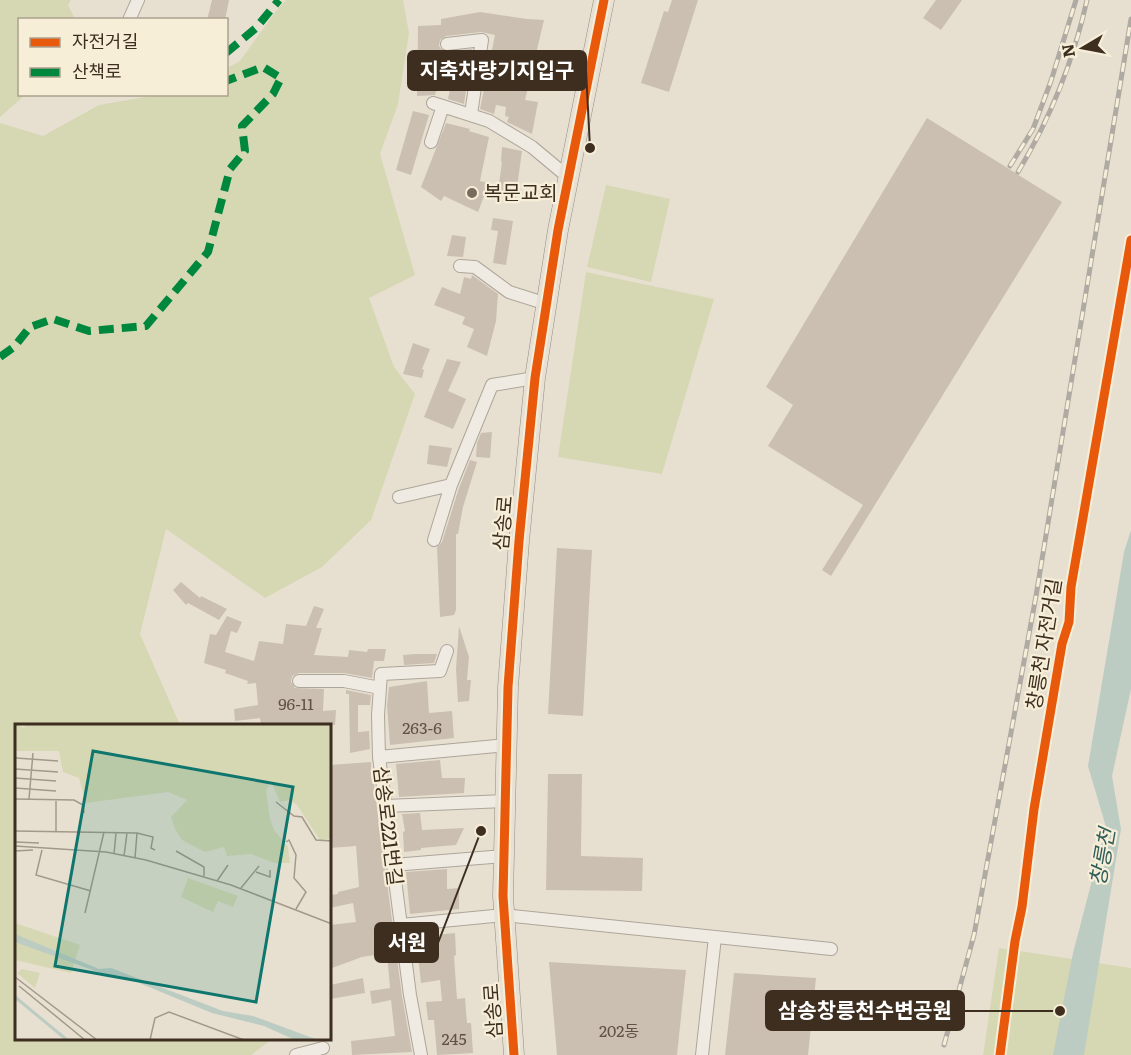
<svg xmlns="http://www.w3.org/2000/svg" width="1131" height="1055" viewBox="0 0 1131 1055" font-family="Literata,'Noto Sans KR',serif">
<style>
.green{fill:#d6d7b3}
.water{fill:#bcccc2}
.building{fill:#cbbfb2}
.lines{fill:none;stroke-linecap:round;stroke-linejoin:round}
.street-casing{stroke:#ada599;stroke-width:14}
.primary-casing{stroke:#928b80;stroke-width:21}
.street{stroke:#efebe3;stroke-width:12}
.primary{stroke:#e6e1d4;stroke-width:20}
.rail-casing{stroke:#afaaa2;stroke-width:5}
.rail{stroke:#f7eed8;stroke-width:3;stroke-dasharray:9;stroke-linecap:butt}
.quiet{stroke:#00873e;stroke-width:8;stroke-dasharray:15 8;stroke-linecap:butt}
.cycleway-casing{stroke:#f7eed8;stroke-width:13}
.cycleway{stroke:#e8590c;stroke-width:9}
.poi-dot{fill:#786c5e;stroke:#f7eed8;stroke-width:2}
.labels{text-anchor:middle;stroke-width:4.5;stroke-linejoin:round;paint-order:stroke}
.number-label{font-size:16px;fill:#605244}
.poi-label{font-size:20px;fill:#3d2e20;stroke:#f7eed8;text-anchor:start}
.street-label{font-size:20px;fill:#3d2e20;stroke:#f7eed8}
.water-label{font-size:21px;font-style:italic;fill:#2f5d5a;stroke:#f7eed8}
.inset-river{fill:none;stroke:#bcccc2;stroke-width:3}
.inset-road{fill:none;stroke:#a3998a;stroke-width:1.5}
.view{fill:#0f766e;fill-opacity:0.15;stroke:#0f766e;stroke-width:3}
.inset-edge{fill:none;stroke:#3d2e20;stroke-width:3}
.leader{fill:none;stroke:#3d2e20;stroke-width:2}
.callout-dot{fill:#3d2e20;stroke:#f7eed8;stroke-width:2}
.callout{fill:#3d2e20;stroke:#3d2e20;stroke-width:2}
.callout-label{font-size:21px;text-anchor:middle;font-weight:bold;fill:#fff}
</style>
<rect width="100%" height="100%" fill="#e7e0d1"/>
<path class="green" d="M0,0H71L68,5L75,19L20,20V94L25,95L0,117Z
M286,0H403L409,33L398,104L380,154L415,275L369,298L394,367L415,394L371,520L322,567L265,598L166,529L140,634L180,725H16V1038H267L268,1042L251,1055H0V123L43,136L99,105L157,95L226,94L227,68L240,61L276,11Z
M606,185L670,199L651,282L587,267Z
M586,272L714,299L662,474L558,457Z
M999,948L1131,968V1055H983Z"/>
<path class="water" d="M1131,530V689L1112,776L1121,829L1084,1055H1053L1073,953L1106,827L1088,766L1124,552Z"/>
<path class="building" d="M212,0H229L225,20H207Z
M672,0H698L669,92L641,83L664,11L668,12Z
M936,0H962L941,30L923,18Z
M480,12L527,19L544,20L525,100L538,102L532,134L507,122L509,117L505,116L506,107L496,105L494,114L480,109L495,35L481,32L446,36L440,40L439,46L444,52L472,49L464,104L448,99L453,76L441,73L435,95L417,96L418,26L441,25V19Z
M413,111L429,115L411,175L396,170Z
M927,118L1062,202L831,576L822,570L863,505L768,446L793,405L766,387Z
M446,123L470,129L469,131L489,137L480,181L489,183L478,212L444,196L441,201L421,187Z
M502,147L522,151L515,202L498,191L502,162L501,161Z
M493,218L513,221L506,265L493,263L498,231L491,230Z
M452,235L466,237L463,257L447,256Z
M472,275L498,294L496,321L487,356L467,347L474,329L462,324L465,317L434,305L442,287L460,294L464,277L471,279Z
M413,343L430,349L422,369L424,370L422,378L403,374Z
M447,359L461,362L448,391L466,399L453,429L424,417Z
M492,432L490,458L476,457L477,443L481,433Z
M429,445L452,448L447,467L427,464Z
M470,460L477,462L463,507L458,534H456V610L454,615L440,617L437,547L442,542L459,488Z
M557,548L592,550L583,716L548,714Z
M181,582L200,598L201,596L227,609L219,620L188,603L186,605L173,590Z
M314,606L324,609L316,628H322L314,655L348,657L349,650L367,652L368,649H386L384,661H374L372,678L344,673H299L292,676L291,682L295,688L324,689L323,711L336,710L335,725H304L303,723L261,725L260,718L235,721L234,709L258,705L256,683L247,684L248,681L225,673L226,670L204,663L210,634L216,635L227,616L242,622L237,633L231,631L225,652L254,661L259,641L283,644L286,624L306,626Z
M459,626L469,657L467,680H471L469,701L458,702L456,669Z
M416,654H437L434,663L404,665L403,655Z
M427,681L429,713L452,711L454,738L390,745L387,705L389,687Z
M346,690L371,695L370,705H358V732L369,731L370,749L350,753L349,694H346Z
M440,760L442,778H465L464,793L399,797L396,764Z
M371,762V778L373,777L402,996L412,1052L352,1055L351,1041L395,1036L391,1000L372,1004L370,991L390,988L387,953L362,957L332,968L330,962V925L356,922L353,903L330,908V895L338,894V892L359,887L356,846L330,848V765Z
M548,774H582L581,856L643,858L642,891L546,890Z
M420,813L422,830L464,828L456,845L421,848V850L404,852L403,832L405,831L402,814Z
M447,869V889L459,888V909L410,914L406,872Z
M455,933L456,955L454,956L457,999L465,998L467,1023H471L473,1053L437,1055L434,1020H428L426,1002L442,1001L440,980L421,983L416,937Z
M549,962L686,970L677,1055H557Z
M734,973L816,978L808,1055H725Z
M363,978L365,993L330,999V985Z"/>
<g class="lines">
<defs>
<path id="street" d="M129,20L138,0
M447,44L482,40L471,114
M433,103L489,121L532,147L568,177
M431,142L443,106
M460,266L475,267L509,292L547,304
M399,497L451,485
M434,540L451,485L492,385L535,378
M299,681H344L380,688
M379,757L507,745
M386,806L505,801
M393,865L504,856
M401,925L504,915L831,949
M296,1055L323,1048
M421,1055L410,995L379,757L378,715L381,674L440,671L447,651
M702,1055L715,937"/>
<path id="primary" d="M514,1055L503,896L508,687L519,541L535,378L558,230L604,0"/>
</defs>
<use href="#street" class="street-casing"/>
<use href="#primary" class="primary-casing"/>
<use href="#street" class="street"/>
<use href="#primary" class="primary"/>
<defs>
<path id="rail" d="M1010,166L1033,129L1051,81L1076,0
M1018,172C1051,117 1073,63 1087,0
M944,1045L974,935L1036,596L1131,19"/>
</defs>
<use href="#rail" class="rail-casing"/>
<use href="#rail" class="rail"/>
<path class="quiet" d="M226,53L256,28L279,0
M0,357L14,347L30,327L53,319L89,331L146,326L208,252L230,169L245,151L242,126L273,94L281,78L263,67L226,81"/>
<defs>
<path id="cycleway" d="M514,1055L503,896L508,687L519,541L535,378L558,230L604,0
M1000,1055L1015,941L1022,907L1034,809L1062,644L1069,622L1071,587L1131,240"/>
</defs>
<use href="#cycleway" class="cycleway-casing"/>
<use href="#cycleway" class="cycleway"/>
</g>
<circle class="poi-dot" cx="472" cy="193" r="6"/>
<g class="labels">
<g class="number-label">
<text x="296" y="710">96-11</text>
<text x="422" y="734">263-6</text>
<text x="619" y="1037">202동</text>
<text x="454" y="1045">245</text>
</g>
<g class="poi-label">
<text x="484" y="200">복문교회</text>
</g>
<g class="street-label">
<text transform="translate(503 523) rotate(-85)" y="7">삼송로</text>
<text transform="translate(1044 644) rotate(-81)" y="7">창릉천 자전거길</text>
<text transform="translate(388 826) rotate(83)" y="7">삼송로221번길</text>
<text transform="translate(493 1011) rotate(-94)" y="7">삼송로</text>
</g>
<g class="water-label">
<text transform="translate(1103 857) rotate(-80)" y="7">창릉천</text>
</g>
</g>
<g transform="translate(15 724)">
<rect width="316" height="316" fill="#e7e0d1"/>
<path d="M0,0L9,4L11,0H316V115L305,116L282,81L275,76L265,78L256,58L251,66L255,95L259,106L273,123L275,139H259L236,130L212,132L209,123L190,128L167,116L160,105L156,93L172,76L153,68L71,79L64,54L48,48L44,27H0ZM173,154L223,172L218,183L203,177L198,188L166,173ZM0,199L65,221L56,249L0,236ZM7,245L25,249L20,264L2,249Z" fill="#d6d7b3"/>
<path d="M0,210L84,245L96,244L208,287L238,292L303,316H280L249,302L197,289L117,256L83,248L0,218Z" fill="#bcccc2"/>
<path class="inset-river" d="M0,273L52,316"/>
<path class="inset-road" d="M1,34L43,37M0,45L43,48M0,54L41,57M0,64L41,67M0,75L59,76L68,81L69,89M14,75L18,29M261,78L279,92L287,93L301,116L317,117M0,107L122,109L138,113L136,124L140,126M41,108V77M0,118L24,119M271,118L274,116L281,131L279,154L291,168L281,185M0,122L91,128L131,136L216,161L317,200M27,126L21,151L76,167M0,127L18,126M161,127L189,143V152M99,130L101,109M109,132L112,109M120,134L122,109M241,148L255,153V146M202,157L213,141M226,164L244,142M70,189L89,108M0,253L82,316M4,262L70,316M135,316L140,294L154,288L229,316"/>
<path class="view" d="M78,27L278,63L241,278L40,242Z"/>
<rect width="316" height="316" class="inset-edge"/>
</g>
<path class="leader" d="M590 148L586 70M481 831L438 943M1060 1011L964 1011"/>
<g class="callout-dot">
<circle cx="590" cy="148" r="6"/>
<circle cx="481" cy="831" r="6"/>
<circle cx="1060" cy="1011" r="6"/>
</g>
<g class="callout">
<rect x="408" y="51" width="178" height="39" rx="6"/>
<rect x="375" y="923" width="63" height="39" rx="6"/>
<rect x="766" y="991" width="198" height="39" rx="6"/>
</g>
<g class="callout-label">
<text x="497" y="78">지축차량기지입구</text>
<text x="407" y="950">서원</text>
<text x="865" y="1018">삼송창릉천수변공원</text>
</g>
<rect x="18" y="18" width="210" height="78" fill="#f7eed8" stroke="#ada18e" stroke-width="1.5"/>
<rect x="30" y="38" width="30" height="9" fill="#e8590c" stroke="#ada18e" stroke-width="1.5"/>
<text x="72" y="48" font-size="18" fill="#3d2e20">자전거길</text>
<rect x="30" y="68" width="30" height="9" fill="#00873e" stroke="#ada18e" stroke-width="1.5"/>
<text x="72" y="78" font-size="18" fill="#3d2e20">산책로</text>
<g transform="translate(1083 48) rotate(260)" stroke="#f7eed8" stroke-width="4.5" paint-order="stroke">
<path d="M0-4.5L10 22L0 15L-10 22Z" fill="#3d2e20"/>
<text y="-9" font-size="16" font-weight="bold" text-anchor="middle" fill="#3d2e20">N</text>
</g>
</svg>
